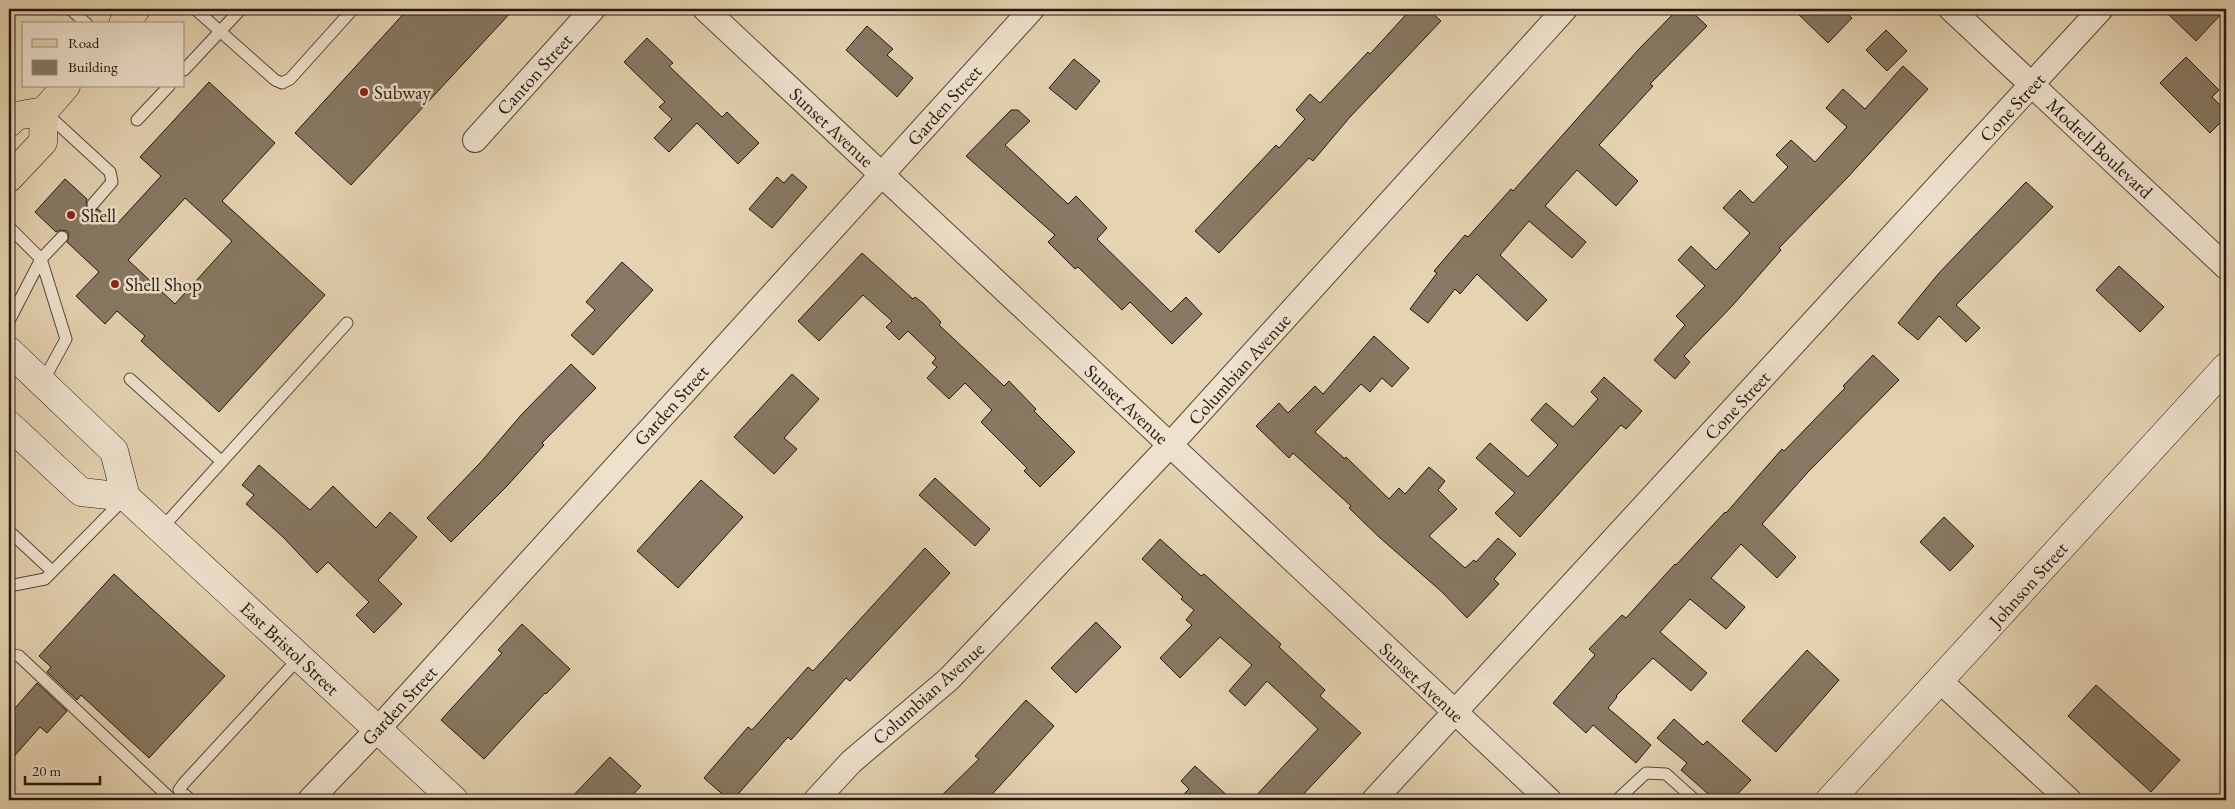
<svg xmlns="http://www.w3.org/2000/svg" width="2235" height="809" viewBox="0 0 2235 809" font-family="'EB Garamond',serif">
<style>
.building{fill:#877963;stroke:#22180d;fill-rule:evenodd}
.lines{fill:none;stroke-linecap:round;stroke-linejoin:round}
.lane-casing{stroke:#534736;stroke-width:13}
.street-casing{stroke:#534736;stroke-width:26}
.secondary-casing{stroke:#22180d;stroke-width:29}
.primary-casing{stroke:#22180d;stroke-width:29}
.lane{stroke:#eee2cd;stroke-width:11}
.street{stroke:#eee2cd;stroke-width:24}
.secondary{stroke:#eee2cd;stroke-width:28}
.primary{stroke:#e5d3b2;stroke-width:28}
.poi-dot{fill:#8f2418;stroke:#eee2cd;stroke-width:2}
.labels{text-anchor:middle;stroke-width:5;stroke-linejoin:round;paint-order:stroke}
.street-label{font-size:19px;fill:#22180d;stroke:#eee2cd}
.poi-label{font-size:19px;fill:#22180d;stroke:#eee2cd;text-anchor:start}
</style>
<rect width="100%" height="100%" fill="#e5d3b2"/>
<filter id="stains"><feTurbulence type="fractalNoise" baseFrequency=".004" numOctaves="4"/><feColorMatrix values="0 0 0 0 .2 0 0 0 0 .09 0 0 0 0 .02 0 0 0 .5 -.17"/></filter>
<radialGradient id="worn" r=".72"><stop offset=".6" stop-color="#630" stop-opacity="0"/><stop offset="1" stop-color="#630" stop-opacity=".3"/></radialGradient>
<path class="building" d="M408,9H514L351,185L295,133Z
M1411,9H1428L1441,21L1350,117L1313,161L1309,158L1219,253L1195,231L1276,145L1279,148L1305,119L1296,110L1310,94L1320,103L1368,52L1370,54Z
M1678,9H1689L1707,26L1650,84L1653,86L1599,145L1638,181L1616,206L1577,170L1545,206L1586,242L1572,258L1529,221L1500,255L1547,300L1527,321L1477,274L1460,294L1455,289L1428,323L1410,309L1437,273L1434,271L1465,235L1468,237L1511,189L1513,191L1638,50Z
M1793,9H1842L1852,18L1828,43Z
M2163,9H2226L2196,41Z
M867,26L893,49L887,55L913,78L897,97L846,50Z
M1886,30L1907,51L1887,71L1866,50Z
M647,38L673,63L669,66L722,117L727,112L759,143L738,164L697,123L669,152L654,138L672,119L659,107L665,102L624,62Z
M2186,57L2219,90L2212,97L2226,111V117L2210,133L2160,83Z
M1074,59L1100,81L1076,110L1049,88Z
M1903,66L1928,89L1848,177L1779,248L1781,250L1733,305L1684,356L1690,362L1675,379L1654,360L1685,325L1676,316L1705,286L1678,260L1691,246L1716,270L1750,233L1723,208L1740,190L1753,203L1788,167L1776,155L1791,140L1815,162L1847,127L1826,108L1843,89L1865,109Z
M209,82L275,143L222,201L325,295L219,412L141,341L145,336L117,311L105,324L76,296L99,272L67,242L69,235L67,231L60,230L56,232L35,212L65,179L87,199L86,203L88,209L92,211L98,209L116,225L161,176L140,157ZM185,198L232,241L175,304L128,260Z
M1011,110H1018L1030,121L1005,145L1068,204L1076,196L1107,228L1097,239L1171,312L1186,297L1202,314L1172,344L1130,302L1122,310L1078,267L1075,269L1048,242L1055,235L966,156Z
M792,174L807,187L772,228L749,209L777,177L784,183Z
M2026,182L2053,207L1956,305L1980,328L1966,342L1939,316L1918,340L1898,323L1939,273Z
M862,253L913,299L915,297L923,303L941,322L939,325L1004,386L1009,381L1036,409L1034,411L1075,452L1040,487L1024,471L1027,468L981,422L992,410L965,383L949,399L927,378L937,367L932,363L936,358L908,331L899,340L886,327L892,321L863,295L819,341L798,321Z
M622,262L653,290L593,355L571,335L595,310L586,302Z
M2119,266L2164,307L2140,332L2096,290Z
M1374,336L1409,368L1392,387L1382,378L1370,392L1361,384L1315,432L1345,459L1346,457L1389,499L1399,488L1405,494L1429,467L1445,481L1438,490L1457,509L1429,536L1465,568L1474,560L1476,562L1498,538L1516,554L1494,579L1499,584L1467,618L1442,592L1379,537L1349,508L1351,506L1293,453L1289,458L1256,426L1279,403L1288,413L1315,386L1323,394Z
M1873,355L1899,380L1808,472L1762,524L1796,557L1777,578L1741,544L1711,578L1745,607L1726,629L1690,599L1660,632L1707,673L1691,691L1653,658L1616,696L1617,697L1608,708L1651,745L1636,763L1593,725L1586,733L1553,703L1595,655L1589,649L1622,615L1626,618L1675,564L1676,565L1725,512L1726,513L1782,449L1784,451L1845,388L1843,386Z
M571,364L596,388L542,443L544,445L507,486L451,542L427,518L480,463L522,414Z
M792,374L819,399L784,438L797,449L774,474L734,437Z
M1604,377L1642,411L1626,429L1621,425L1520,537L1495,513L1515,493L1476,458L1490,443L1528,477L1558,445L1531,420L1546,403L1573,427L1598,399L1591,392Z
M259,465L310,510L333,486L376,528L390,512L417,537L378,580L402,604L374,633L356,615L369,602L328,562L317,573L283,537L246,504L254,495L242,485Z
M935,478L990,529L975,546L919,495Z
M701,480L743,517L678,588L637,551Z
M1944,517L1974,546L1950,571L1920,542Z
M1160,539L1201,576L1204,574L1281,644L1279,647L1325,690L1320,696L1361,733L1298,800H1252L1318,729L1267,681L1245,706L1229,691L1252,665L1220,637L1180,678L1160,658L1192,625L1186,620L1194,610L1181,599L1183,597L1142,559Z
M925,548L950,573L850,681L846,678L791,740L788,737L733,800H729L704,778L748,727L752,730L808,667L813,671Z
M114,574L225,676L149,758L81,695L77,700L47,672L51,667L39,656Z
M1096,622L1121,647L1076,693L1051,668Z
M522,624L570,669L546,694L545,693L484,759L441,720L502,653L498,650Z
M1807,650L1839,680L1776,752L1742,721Z
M37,683L67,711L47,733L40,727L9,762V715Z
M2096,685L2180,760L2151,792L2068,716Z
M1026,700L1054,726L987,800H937L979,759L975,756Z
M1674,719L1703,745L1707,741L1751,780L1732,800H1715L1681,770L1687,763L1657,738Z
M610,757L641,786L628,800H569Z
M1195,766L1232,800H1178L1189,789L1181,781Z"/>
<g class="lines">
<defs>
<path id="lane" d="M70,9L87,24
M195,9L275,80L282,83L290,79L353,9
M184,70L241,9
M47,114L110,172L112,182L93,204
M137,120L169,86
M9,227L41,259L66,339L42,383
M9,321L41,259L62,237
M130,379L221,461
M161,529L347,323
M9,531L52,571
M9,586L45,579L123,500
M9,654L19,656L172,800
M191,800L179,790L184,783L300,657
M1617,800L1646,773L1666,774L1695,800"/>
<path id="street" d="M705,9L1549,800
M1951,9L2226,267
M475,140L593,9
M1940,681L2069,800
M310,800L378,729L1032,9
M816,800L851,762L949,679L1170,445L1565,9
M1374,800L2101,9"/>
<path id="secondary" d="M9,351L114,451L126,497L454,800
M9,425L81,492L126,497
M1830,800L2226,367"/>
<path id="primary" d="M123,24L136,9
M9,123L16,116L44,111L66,86
M9,178L43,142L44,111"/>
</defs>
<use href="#lane" class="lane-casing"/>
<use href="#street" class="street-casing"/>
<use href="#secondary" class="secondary-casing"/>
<use href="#primary" class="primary-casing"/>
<use href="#lane" class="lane"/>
<use href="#street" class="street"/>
<use href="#secondary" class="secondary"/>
<use href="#primary" class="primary"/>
</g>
<g class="poi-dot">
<circle cx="364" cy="92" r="5"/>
<circle cx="71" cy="215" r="5"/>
<circle cx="115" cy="284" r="5"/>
</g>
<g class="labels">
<g class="street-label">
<text transform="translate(534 74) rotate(-48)" y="7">Canton Street</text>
<text transform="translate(944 105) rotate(-48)" y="7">Garden Street</text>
<text transform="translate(2012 107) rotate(-47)" y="7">Cone Street</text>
<text transform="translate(832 127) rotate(43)" y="7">Sunset Avenue</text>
<text transform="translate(2100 148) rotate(43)" y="7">Modrell Boulevard</text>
<text transform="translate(1239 369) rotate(-48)" y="7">Columbian Avenue</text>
<text transform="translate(1127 404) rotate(43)" y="7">Sunset Avenue</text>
<text transform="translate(671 405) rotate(-48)" y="7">Garden Street</text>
<text transform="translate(1737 405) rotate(-47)" y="7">Cone Street</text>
<text transform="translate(2028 584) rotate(-48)" y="7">Johnson Street</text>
<text transform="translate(290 648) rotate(43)" y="7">East Bristol Street</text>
<text transform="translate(1422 682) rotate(43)" y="7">Sunset Avenue</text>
<text transform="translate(928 693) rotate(-42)" y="7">Columbian Avenue</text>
<text transform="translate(399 705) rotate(-47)" y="7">Garden Street</text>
</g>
<g class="poi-label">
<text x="374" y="99">Subway</text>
<text x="81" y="222">Shell</text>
<text x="125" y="291">Shell Shop</text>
</g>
</g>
<rect width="2235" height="809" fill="none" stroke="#e5d3b2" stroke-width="30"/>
<rect x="10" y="10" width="2215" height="789" fill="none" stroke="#22180d" stroke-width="2.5"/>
<rect x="15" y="15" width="2205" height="779" fill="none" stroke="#22180d"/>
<rect x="22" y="22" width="162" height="65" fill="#eee2cd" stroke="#9c9180"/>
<rect x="32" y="39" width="25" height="8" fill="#e5d3b2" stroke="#9c9180"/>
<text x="68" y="48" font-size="15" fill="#22180d">Road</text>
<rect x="32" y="60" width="25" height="15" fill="#877963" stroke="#9c9180"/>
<text x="68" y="72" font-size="15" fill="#22180d">Building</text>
<path d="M25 776v8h75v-8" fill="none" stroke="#22180d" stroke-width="2.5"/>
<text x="32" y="776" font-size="15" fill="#22180d" stroke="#eee2cd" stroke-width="4" paint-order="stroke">20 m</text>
<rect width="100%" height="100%" filter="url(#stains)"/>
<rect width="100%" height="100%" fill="url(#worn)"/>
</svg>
